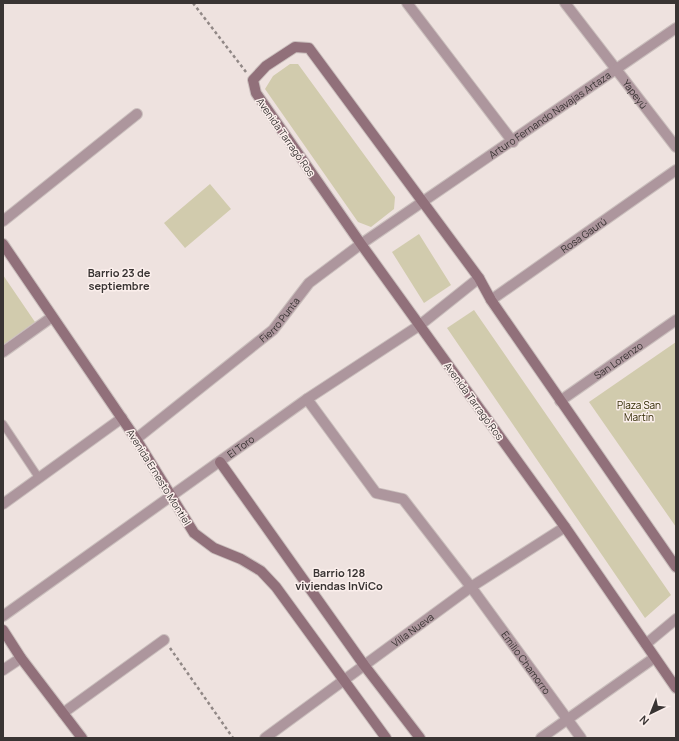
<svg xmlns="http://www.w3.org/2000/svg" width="679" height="741" viewBox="0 0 679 741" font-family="Manrope,sans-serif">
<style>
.green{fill:#d1cbad}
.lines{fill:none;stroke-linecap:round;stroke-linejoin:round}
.lane-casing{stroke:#cabfbd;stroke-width:9}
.street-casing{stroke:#cabfbd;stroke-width:12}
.secondary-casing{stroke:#cabfbd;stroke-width:12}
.path{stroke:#918886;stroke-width:2.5;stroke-dasharray:3 3;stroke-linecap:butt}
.lane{stroke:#ad969d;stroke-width:7}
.street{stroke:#ad969d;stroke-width:10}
.secondary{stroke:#91707a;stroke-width:10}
.labels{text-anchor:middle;stroke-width:3;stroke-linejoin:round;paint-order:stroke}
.street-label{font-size:10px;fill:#393433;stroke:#fbefec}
.park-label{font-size:10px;fill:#322b03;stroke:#fbefec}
.neighbourhood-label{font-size:11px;font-weight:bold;fill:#393433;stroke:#fbefec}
</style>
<rect width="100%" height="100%" fill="#eee2df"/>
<path class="green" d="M290,64H298L395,197L394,209L371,227L358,222L265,89L273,76Z
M210,184L231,209L185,248L164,223Z
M419,234L451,285L424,303L392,252Z
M3,275L35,322L3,345Z
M474,310L671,595L645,618L447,328Z
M676,342V527L589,402Z"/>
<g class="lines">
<defs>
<path id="lane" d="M3,424L39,478"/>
<g id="street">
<path d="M407,3L513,142"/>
<path id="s1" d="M565,3L676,147"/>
<path d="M3,221L137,114"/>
<path id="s2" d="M491,300L676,170"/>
<path d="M3,352L52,317"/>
<path id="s3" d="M307,399L376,493L403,499L471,587L581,738"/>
<path id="s4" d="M560,401L676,320"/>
<path id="s5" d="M136,439L273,330L309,283L361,244L676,28"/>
<path d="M3,504L122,418"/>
<path id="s6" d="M3,616L307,399L420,325L479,278"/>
<path d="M646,644L676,619"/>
<path d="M3,670L21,658"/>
<path d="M63,713L164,640"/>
<path id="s7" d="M265,738L471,587L565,527"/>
<path d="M541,738L654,658"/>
</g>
<path id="secondary" d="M3,244L136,439L194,533L214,548L241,559L261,571L276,587L386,738
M220,462L364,665L420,738
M676,567L491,300L479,278L309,48L295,47L266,66L253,80L256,93L361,244L565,527L676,688
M3,630L21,658L82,738"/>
</defs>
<use href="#lane" class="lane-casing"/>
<use href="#street" class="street-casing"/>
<use href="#secondary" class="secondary-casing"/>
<path class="path" d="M193,3L246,72
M170,648L233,738"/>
<use href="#lane" class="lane"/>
<use href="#street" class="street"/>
<use href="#secondary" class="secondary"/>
</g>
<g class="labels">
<g class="street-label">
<text dy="4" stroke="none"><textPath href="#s1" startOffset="115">Yapeyú</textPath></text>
<text dy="4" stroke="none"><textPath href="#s5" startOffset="528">Arturo Fernando Navajas Artaza</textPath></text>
<text transform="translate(286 137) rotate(55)" y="4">Avenida Tarragó Ros</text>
<text dy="4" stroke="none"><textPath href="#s2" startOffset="113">Rosa Gaurú</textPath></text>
<text dy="4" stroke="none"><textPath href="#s5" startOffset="187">Fierro Punta</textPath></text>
<text dy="4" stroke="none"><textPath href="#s4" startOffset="71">San Lorenzo</textPath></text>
<text transform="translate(474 401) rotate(54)" y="4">Avenida Tarragó Ros</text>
<text dy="4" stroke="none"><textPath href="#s6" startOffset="292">El Toro</textPath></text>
<text transform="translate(159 477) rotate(58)" y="4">Avenida Ernesto Montiel</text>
<text dy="4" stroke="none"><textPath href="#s7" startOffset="183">Villa Nueva</textPath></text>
<text dy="4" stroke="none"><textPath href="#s3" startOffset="349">Emilio Chamorro</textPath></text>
</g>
<g class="park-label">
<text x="639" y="409">Plaza San<tspan x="639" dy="12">Martín</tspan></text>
</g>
<g class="neighbourhood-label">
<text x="119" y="277">Barrio 23 de<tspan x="119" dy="13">septiembre</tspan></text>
<text x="339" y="577">Barrio 128<tspan x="339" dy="13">viviendas InViCo</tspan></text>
</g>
</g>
<rect width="679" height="741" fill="none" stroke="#393433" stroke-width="8"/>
<g transform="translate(651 713) rotate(223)" stroke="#fbefec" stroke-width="3" paint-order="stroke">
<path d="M0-3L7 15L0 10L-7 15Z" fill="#393433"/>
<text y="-6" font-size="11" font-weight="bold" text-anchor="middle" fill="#393433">N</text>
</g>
</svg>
